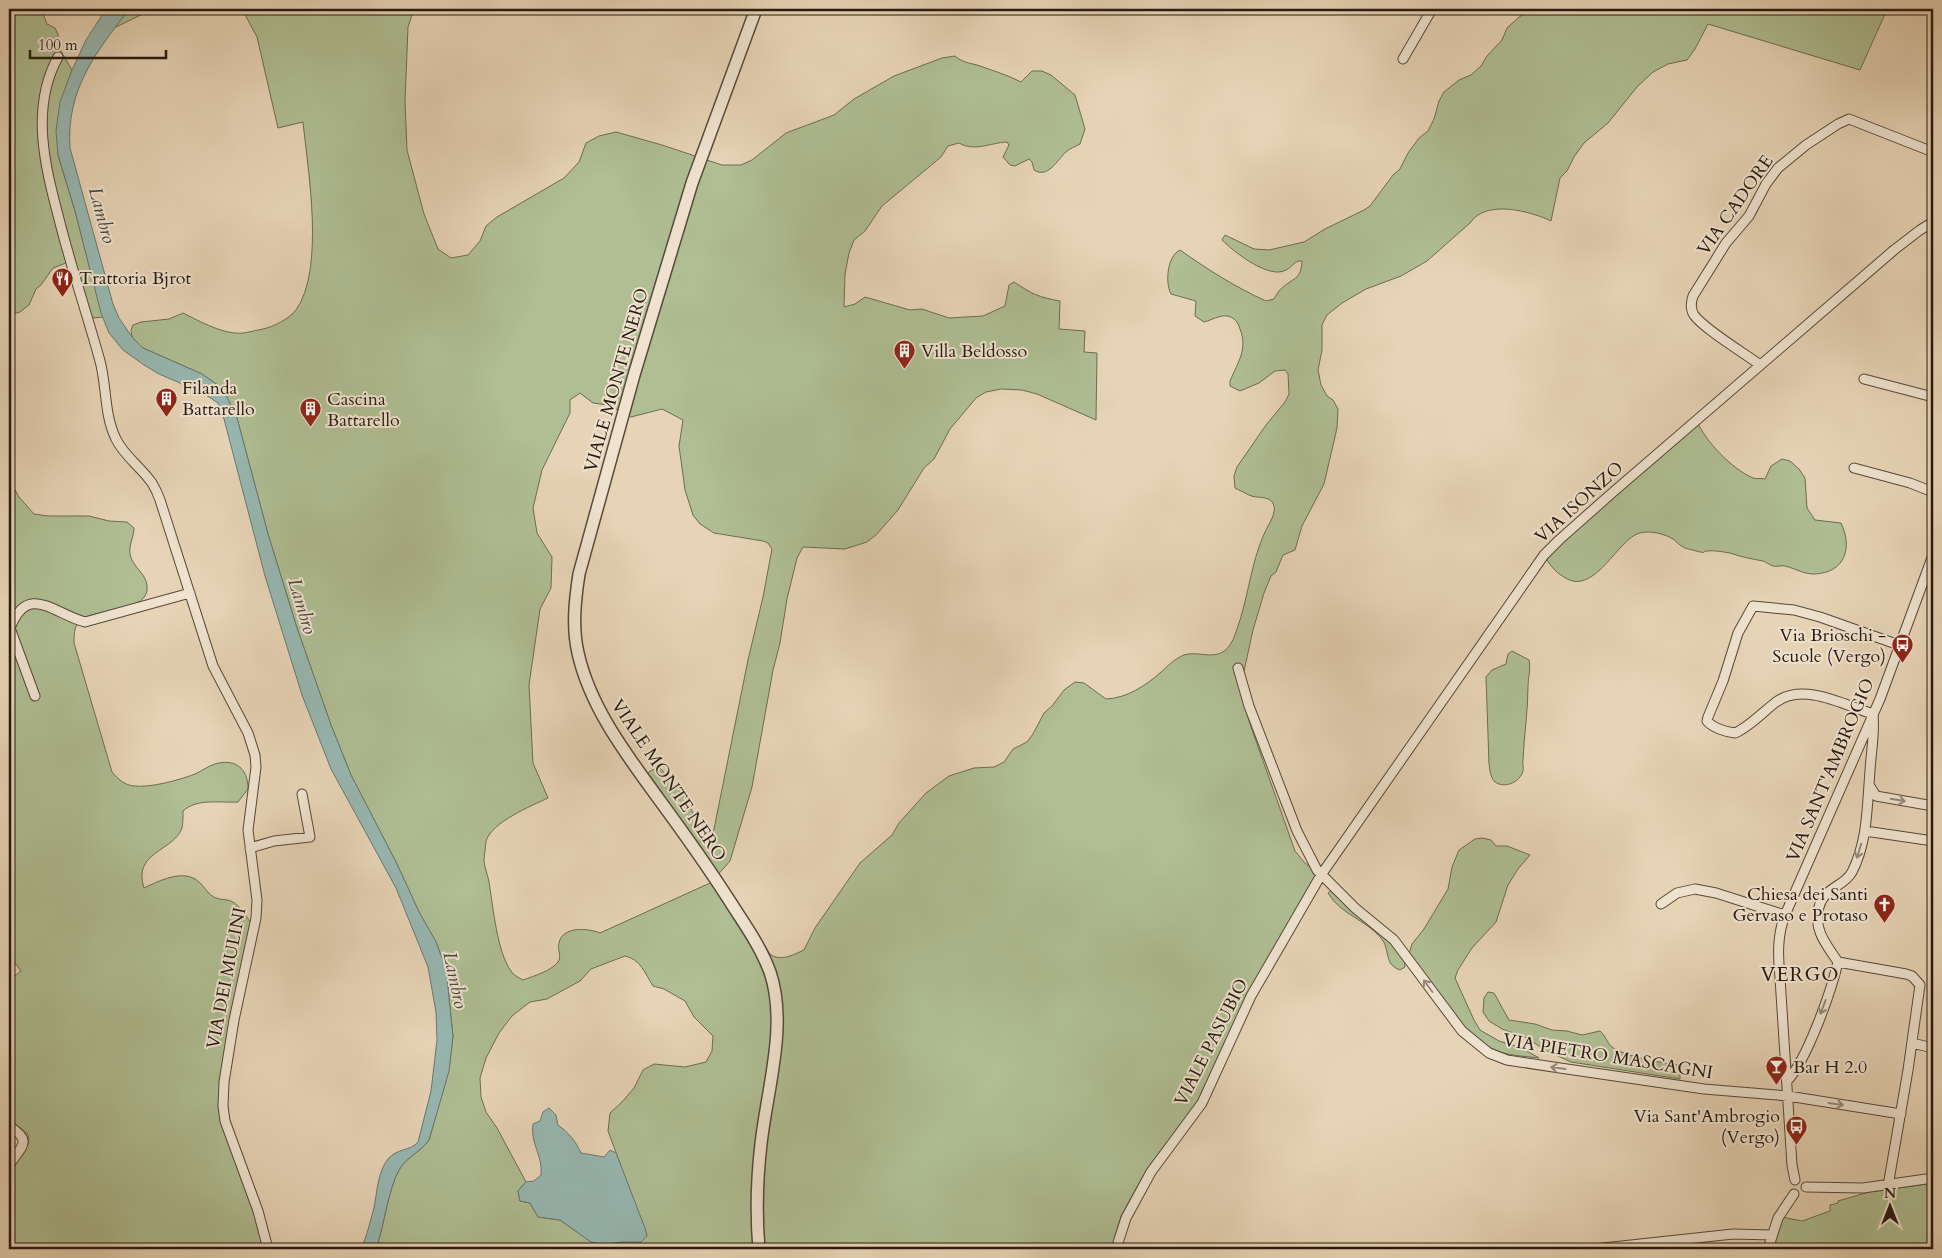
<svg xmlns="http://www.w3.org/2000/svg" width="1942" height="1258" viewBox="0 0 1942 1258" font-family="Cardo,serif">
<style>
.green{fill:#afbe93;stroke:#6c6c52;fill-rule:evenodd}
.water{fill:#97b8b2;stroke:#6b7871}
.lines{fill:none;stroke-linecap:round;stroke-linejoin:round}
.minor-casing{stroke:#58483a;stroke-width:11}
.tertiary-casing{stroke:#58483a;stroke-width:14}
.minor{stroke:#efe3d0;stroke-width:9}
.tertiary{stroke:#efe3d0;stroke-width:11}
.oneway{stroke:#95887a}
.labels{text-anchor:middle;stroke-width:4;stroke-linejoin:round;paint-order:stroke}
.street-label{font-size:18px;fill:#281910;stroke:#efe3d0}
.poi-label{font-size:18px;fill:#281910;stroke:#efe3d0;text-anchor:start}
.water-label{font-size:19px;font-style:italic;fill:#494941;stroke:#efe3d0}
.quarter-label{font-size:20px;letter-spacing:1px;fill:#281910;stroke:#efe3d0}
</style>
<rect width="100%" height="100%" fill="#e7d4b6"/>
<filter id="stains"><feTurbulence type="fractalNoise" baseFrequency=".004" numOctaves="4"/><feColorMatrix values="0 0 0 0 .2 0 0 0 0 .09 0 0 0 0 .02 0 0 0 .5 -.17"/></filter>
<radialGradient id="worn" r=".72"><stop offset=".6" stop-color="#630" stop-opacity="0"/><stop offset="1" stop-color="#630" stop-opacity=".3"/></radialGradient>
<path class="green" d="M9,9H41L47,24L55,28L58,34V46L72,70L67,86L58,155L75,211L103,317L94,318L89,314L70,264L66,263L53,268L41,285L36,289L29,305L20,312L9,315Z
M129,9H153L114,28Z
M242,9H414L408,27L405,101L407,150L424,214L438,249L451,258L468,255L480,241L486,226L497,217L564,178L579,162L586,143L599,136L616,132L662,145L722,165H741L752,160L786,133L834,115L854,99L894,76L942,58L955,56C962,62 969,63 977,65C991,70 1008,75 1021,82L1032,71H1042L1051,75L1075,95L1085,129L1080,144C1075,147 1070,148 1066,152C1057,160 1048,179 1034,170L1032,162L1029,159L1015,166L1010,165L1003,157L1009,145L1007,142C989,143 975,152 959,143L948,146L941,157L882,206L865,231L854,240L849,253L845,274L844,307L855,304L865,297L910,310L922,309L949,318L983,316L1005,306L1009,285L1014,282C1032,294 1038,297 1060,301L1059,329L1085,331L1084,352L1097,353L1096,420L1037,394L1022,390L1001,389L986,392L976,398L950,429L934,459L924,468L898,510L876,535L867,542L845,549L803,547L797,558L787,599L780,643L773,670L752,787L730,861L715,878L643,778C648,772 653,768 660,768C680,790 698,811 700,841L704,845L709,843L714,829L748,660L763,597L772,549L768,543L763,541L714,533L700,524L693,515L685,490L679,446L683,420L662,409L631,417L608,405L593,403L580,393L570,400V413L542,470L533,508L537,533L552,557L551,588L540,609L529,685L533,763L548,798C531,806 492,822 486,841C486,843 484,857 484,860C484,867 488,875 489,882C493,906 497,952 511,971C514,976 518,977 523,980C534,976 551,971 558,962C562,957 557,949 559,943C562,926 588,928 600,933L721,878L770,954C780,962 793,955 804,950L815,928L860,863L892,835L899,823L926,793L949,776L974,768L994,767L1004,762L1013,749L1027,742L1033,734L1044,713L1052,706L1064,690L1075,682L1084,683L1106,699C1127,698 1145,686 1160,673C1168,666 1174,659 1184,655C1200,650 1217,663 1230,645C1235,638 1237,628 1240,620C1249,591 1252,560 1265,532C1268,525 1278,512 1273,503C1268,495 1256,499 1249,495C1244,493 1240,490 1235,488L1234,476L1237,467L1266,425L1285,402L1289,394L1288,374L1285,370L1275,371L1259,383L1240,391L1230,386V381C1238,362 1248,349 1240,329C1238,322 1234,317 1227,316C1219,315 1212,320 1204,322L1195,316L1196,301L1171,294C1165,283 1167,256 1180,250C1207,269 1235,287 1266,301L1274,299C1276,296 1278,291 1281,289C1293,277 1301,281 1302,261C1294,260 1293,267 1286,270C1269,280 1233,251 1222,240L1225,235L1254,249L1269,250L1304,242L1325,229L1364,210L1370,206L1393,175L1400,169L1408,153L1419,138L1428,131L1434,119L1439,101L1444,92L1459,80L1471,75L1481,66L1487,56L1502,40L1507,28L1519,17L1534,9H1871L1885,14L1860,70L1708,24L1695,49L1687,60L1668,64L1653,72L1637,87L1608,123L1584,143L1574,157L1567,171L1560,178L1551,221C1530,211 1486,199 1470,223L1427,261L1401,276L1366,289L1342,303L1327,315L1322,325V350L1318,370L1321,385L1327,396L1333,400L1338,409L1337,428L1324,484L1302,526L1295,550L1283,555L1276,572L1271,576L1264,593L1253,630L1244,671L1238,681L1250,724L1295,851L1304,862L1317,873L1247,994L1198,1101L1147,1169L1121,1216L1111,1249H762L763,1161L771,1115L766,1114C756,1155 756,1207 759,1249H376C384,1226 388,1190 399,1170C406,1157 421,1152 429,1140L449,1070L453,1036L446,969L436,942L419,912L397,864L351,775L331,725L297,628L268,534L237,418L227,397L219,386L202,374L143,348L132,337L131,330L133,325L141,322L169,319L183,313C201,322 224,335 244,333C250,332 257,330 263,329C273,327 289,319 296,310C325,269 308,171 303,122L278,128L257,37ZM625,956C640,959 645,973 653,986L664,989L685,1001L694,1017L713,1036L712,1051L706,1062L685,1067L654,1064L643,1070L634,1088L622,1102L610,1113L608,1131L647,1236L641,1242H621L603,1245L591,1242L560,1220L538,1217L530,1203L520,1201L518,1191L526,1182L497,1128L486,1112L481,1097L480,1078L486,1058L499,1033L512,1016L530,1002L547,999L580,981L591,969Z
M1697,421C1705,441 1732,469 1753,478C1756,479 1761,478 1765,479L1771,466L1782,459L1790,461L1799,469L1805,478L1807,508L1815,520L1841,523C1853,548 1845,573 1814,574C1803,574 1794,568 1785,566C1781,565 1777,567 1773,566C1770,565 1766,562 1763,561C1752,559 1741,557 1730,553C1724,552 1713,550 1707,551C1701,552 1707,553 1700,552C1695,551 1690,549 1685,548C1680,546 1677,542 1673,539C1665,534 1650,530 1640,533C1618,538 1594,598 1564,577C1555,572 1549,564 1544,555Z
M9,479L19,497L34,514L48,516H89L109,521L127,522L134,528C134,538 127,547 131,558C136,570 149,576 147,591C142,614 94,607 79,622C74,627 74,635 74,643L112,772C118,779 124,785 134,786C150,788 180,780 195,774C202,771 208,766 215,764C236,758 248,769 248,789L238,802C220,803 197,798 183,811C183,817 183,822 182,828C174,851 132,852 144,888C159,881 184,868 199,882C205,887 208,895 216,898C220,900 226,899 231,901C241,906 247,918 254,927L223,1106L268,1249H9V1174L28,1145L29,1140L28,1134L9,1122V981L21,971L9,955Z
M1512,651L1529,660C1531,669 1528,677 1528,687C1528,711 1524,735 1523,760C1522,764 1524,767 1523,771C1520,782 1505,789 1495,782C1490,777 1490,770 1489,764L1486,677L1492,670L1506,664L1508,654Z
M1482,838L1491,840L1496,846H1507L1530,855L1518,869L1508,885L1496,922L1472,948L1458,970L1455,978L1474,1020L1480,1030L1499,1041L1522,1048L1539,1058C1523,1056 1506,1056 1491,1048C1457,1032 1431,984 1409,954L1412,944L1424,929L1448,889L1452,867L1459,850L1475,839Z
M1333,889L1392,940L1404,957L1405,967L1400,970C1383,964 1391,950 1381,938C1366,920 1340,914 1328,893Z
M1488,992L1494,993L1509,1020L1535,1024L1552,1030L1567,1031L1582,1035L1600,1031C1606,1036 1607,1043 1612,1047C1623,1056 1663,1063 1678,1065L1680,1070V1079L1571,1062L1545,1050L1527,1038L1502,1029L1489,1021L1483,1012L1484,998Z
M1933,1183V1249H1770L1782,1217L1802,1221L1830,1211V1205L1838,1203V1201L1869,1192Z"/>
<path class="water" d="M106,9H129C96,53 66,89 70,148L113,304L119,318L132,337L143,348L202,374L219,386L227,397L237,418L268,534L297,628L331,725L351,775L397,864L419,912L436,942L446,969L453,1036L449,1071L429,1140C421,1152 406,1157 399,1170C388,1190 384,1226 376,1249H361C367,1236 370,1222 374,1208C377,1192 378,1171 388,1159C397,1148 411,1151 418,1142L431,1091L437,1040L436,1012L428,967L396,888L331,769L302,695L265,576L224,419L218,403L203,393L159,374L144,365L123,350L109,333L101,313L75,211L58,155L56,131L60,102L72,70L86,40Z
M549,1108L556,1115L558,1125C569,1133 575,1140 581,1153L604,1157L610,1150L616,1153L645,1228L647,1236L641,1242H621L603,1245L591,1242L560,1220L538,1217L530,1203L520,1201L518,1191L526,1182L534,1181L541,1175C543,1155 530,1144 533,1124L540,1121L543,1112Z"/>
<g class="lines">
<defs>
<path id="minor" d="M58,57C30,108 45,166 59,219C71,267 87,314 100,361C107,387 104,415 116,439C124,456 141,467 152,483C155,488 158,494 160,500L213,666L248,733L255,755L256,767L248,830L257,900L256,918L234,1020L224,1082L223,1106L225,1121L258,1211L268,1249
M1403,59L1432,9
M1760,365C1744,353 1704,329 1694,315C1690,309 1691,302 1693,296L1726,243L1749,216L1766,184L1778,168L1806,145L1838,124L1849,119L1933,152
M1864,379L1933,397
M1854,468L1910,483L1933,492
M1238,668L1249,706L1297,831L1317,870L1355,908L1394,940L1462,1031L1489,1053L1507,1060L1560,1068L1704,1089L1788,1096L1901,1114
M35,696L10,628C28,582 54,614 85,622L190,593
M1869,785L1876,796L1933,806
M1865,831L1933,841
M250,848L274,841L310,837L302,794
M1661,904L1677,893L1695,889L1716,893L1785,915
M1838,962L1906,974L1912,976L1920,985L1908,1070L1888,1186
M1912,1043L1933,1048
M1787,1081C1807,1060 1831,992 1838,962C1826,944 1813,930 1819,907C1824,887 1844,887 1852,872C1868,841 1867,805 1870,771C1871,752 1875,733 1873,714C1844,705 1804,682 1776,702C1763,712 1749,727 1735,733C1726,732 1713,728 1707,721L1708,717L1723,681L1738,633L1753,606L1794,610L1820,617L1899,645
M9,1126C33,1141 22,1146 9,1165
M1795,1180L1792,1165L1780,978C1778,955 1777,936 1785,915L1880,699L1933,555
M1806,1187L1863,1188L1933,1178
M1116,1249L1126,1218L1151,1172L1202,1103L1251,996L1321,875L1544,555L1559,540L1612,493L1894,250L1920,230L1933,222
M1521,1249H1592
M1594,1249L1733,1234L1772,1235
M1768,1249L1778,1218L1794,1194"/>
<path id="tertiary" d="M756,9L692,183L634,375L579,574C575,600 572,627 578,653C590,707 626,754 658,798C683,832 708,867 731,903C745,925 761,947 770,972C788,1025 767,1089 761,1144C757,1178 756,1215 759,1249"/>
</defs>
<use href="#minor" class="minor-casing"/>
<use href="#tertiary" class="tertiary-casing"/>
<use href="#minor" class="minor"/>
<use href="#tertiary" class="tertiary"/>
</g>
<defs><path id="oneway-shaft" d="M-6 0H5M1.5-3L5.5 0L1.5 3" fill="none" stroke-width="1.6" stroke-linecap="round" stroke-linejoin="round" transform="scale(1.25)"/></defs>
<g class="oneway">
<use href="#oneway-shaft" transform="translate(1898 800) rotate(10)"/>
<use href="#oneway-shaft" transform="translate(1859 851) rotate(107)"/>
<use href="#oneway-shaft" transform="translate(1428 986) rotate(-127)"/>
<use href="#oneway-shaft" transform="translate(1823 1007) rotate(111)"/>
<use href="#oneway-shaft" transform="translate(1558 1068) rotate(-172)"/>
<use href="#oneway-shaft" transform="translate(1836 1104) rotate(8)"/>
</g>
<defs>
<symbol id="restaurant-pin" viewBox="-11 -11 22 30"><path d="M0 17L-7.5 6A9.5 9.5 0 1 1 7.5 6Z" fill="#8f2418" stroke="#efe3d0"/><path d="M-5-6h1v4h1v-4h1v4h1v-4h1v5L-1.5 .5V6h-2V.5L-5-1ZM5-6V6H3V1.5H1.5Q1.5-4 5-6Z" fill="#fff"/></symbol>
<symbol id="building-pin" viewBox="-11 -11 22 30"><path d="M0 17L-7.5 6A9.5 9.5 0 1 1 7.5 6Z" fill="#8f2418" stroke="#efe3d0"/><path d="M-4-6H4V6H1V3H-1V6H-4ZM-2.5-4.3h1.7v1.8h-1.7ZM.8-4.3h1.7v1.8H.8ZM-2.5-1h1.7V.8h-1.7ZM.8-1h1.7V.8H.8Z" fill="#fff"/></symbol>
<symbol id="bus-pin" viewBox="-11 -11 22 30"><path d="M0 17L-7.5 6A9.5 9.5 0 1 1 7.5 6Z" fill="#8f2418" stroke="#efe3d0"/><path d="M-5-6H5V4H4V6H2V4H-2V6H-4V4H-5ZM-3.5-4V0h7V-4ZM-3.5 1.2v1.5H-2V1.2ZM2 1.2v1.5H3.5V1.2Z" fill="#fff"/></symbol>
<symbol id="church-pin" viewBox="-11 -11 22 30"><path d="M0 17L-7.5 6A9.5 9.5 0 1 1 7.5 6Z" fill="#8f2418" stroke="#efe3d0"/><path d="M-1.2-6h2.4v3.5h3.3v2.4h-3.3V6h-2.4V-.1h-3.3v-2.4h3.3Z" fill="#fff"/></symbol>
<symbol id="bar-pin" viewBox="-11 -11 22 30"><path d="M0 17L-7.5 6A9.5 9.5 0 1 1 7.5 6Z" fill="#8f2418" stroke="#efe3d0"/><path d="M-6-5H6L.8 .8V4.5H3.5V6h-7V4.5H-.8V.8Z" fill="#fff"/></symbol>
</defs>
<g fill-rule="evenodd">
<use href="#restaurant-pin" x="50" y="266" width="25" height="34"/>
<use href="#building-pin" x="892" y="338" width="25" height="34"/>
<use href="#building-pin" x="154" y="386" width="25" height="34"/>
<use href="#building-pin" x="298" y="396" width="25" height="34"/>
<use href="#bus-pin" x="1890" y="632" width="25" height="34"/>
<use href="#church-pin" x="1872" y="892" width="25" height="34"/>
<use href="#bar-pin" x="1764" y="1054" width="25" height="34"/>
<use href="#bus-pin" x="1784" y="1114" width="25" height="34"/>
</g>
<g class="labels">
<g class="street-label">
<text transform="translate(1735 205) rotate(-55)" y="6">VIA CADORE</text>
<text transform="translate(616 380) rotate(-74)" y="6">VIALE MONTE NERO</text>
<text transform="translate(1579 502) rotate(-42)" y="6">VIA ISONZO</text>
<text transform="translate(1830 770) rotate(-67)" y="6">VIA SANT'AMBROGIO</text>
<text transform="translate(669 780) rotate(56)" y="6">VIALE MONTE NERO</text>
<text transform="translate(226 978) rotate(-79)" y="6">VIA DEI MULINI</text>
<text transform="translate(1211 1042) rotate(-63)" y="6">VIALE PASUBIO</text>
<text transform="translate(1608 1056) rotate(9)" y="6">VIA PIETRO MASCAGNI</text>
</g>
<g class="poi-label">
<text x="79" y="284">Trattoria Bjrot</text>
<text x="921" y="357">Villa Beldosso</text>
<text x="182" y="394">Filanda<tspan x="182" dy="21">Battarello</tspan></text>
<text x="327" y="405">Cascina<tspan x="327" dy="21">Battarello</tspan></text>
<text x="1886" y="641" text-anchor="end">Via Brioschi -<tspan x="1886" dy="21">Scuole (Vergo)</tspan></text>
<text x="1868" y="900" text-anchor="end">Chiesa dei Santi<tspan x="1868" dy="21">Gervaso e Protaso</tspan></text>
<text x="1793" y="1073">Bar H 2.0</text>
<text x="1780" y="1122" text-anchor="end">Via Sant'Ambrogio<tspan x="1780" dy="21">(Vergo)</tspan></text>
</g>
<g class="water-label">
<text transform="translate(103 215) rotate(75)" y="7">Lambro</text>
<text transform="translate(303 606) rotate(73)" y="7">Lambro</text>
<text transform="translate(456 980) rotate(78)" y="7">Lambro</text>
</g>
<g class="quarter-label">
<text x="1800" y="981">VERGO</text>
</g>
</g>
<rect width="1942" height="1258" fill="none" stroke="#e7d4b6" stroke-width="30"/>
<rect x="10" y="10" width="1922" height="1238" fill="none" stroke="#281910" stroke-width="2.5"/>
<rect x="15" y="15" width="1912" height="1228" fill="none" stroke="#281910"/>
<g transform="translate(1890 1206)" stroke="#efe3d0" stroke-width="4" paint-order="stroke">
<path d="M0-4L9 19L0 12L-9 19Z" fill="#281910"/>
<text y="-8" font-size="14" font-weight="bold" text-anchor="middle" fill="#281910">N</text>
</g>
<path d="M30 50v8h136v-8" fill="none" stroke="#281910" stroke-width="2.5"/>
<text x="38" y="50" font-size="15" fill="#281910" stroke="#efe3d0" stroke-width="4" paint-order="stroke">100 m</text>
<rect width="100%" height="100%" filter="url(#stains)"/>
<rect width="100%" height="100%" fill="url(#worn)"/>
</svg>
